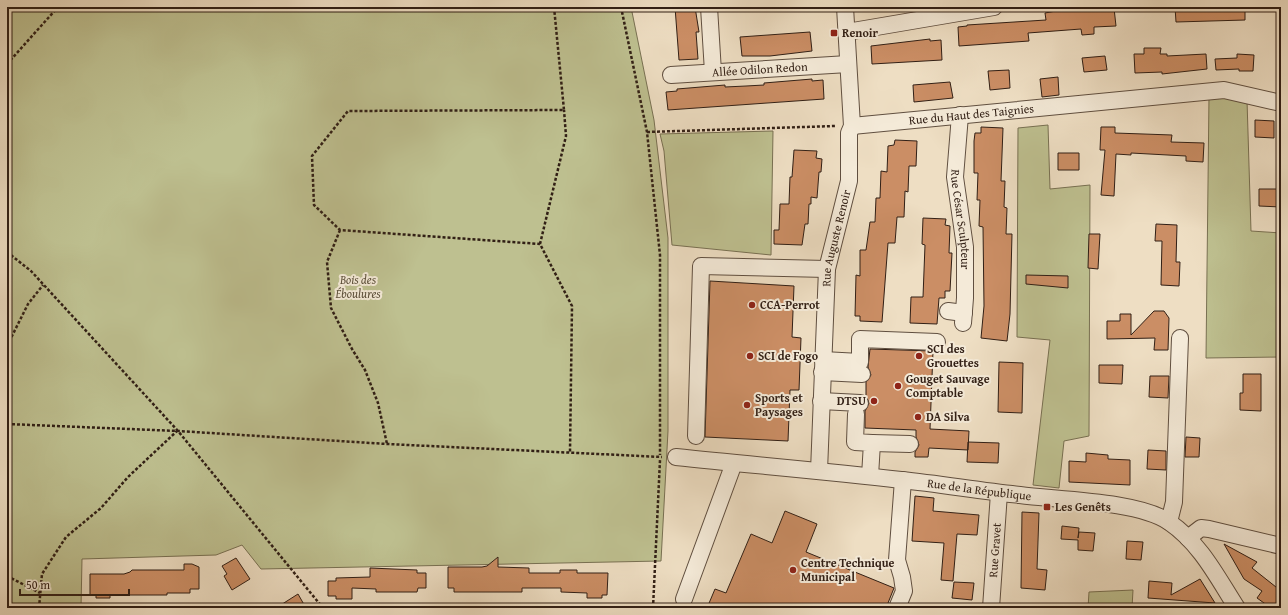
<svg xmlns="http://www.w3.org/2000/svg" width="1288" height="615" viewBox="0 0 1288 615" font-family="'Gentium Book Plus',serif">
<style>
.green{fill:#bec090;stroke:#787052}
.building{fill:#cb8e65;stroke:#311f15}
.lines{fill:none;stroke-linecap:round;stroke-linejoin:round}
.minor-casing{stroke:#604f40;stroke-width:18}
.path{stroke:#311f15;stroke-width:2.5;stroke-dasharray:3 2;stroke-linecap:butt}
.minor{stroke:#f4ead8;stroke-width:16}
.poi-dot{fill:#8f2418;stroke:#f4ead8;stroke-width:1.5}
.labels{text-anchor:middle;stroke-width:4;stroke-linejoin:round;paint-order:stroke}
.poi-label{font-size:12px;font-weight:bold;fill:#311f15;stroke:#f4ead8;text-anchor:start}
.street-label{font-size:12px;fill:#311f15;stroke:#f4ead8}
.park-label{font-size:12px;font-style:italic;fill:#5b4f3a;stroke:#f4ead8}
</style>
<rect width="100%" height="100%" fill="#eedec3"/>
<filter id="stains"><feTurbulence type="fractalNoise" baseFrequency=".005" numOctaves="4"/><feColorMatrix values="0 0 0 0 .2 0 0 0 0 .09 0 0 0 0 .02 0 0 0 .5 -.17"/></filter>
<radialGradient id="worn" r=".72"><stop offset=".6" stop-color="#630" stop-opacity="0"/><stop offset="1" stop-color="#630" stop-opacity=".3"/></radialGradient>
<path class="green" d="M7,7H631L654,120L668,238V431L661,561L261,569L242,545L216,555L82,559L81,608H7Z
M1209,96L1247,100L1251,231L1281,233V357L1206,358Z
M1048,125L1050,189L1090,185L1089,436L1064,441L1059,488L1033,485L1050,340L1017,337L1018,128Z
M773,131L771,255L672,245L664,151L660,134Z
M1133,590L1132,608H1088L1089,592Z"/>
<path class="building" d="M675,7H695L699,32H696L698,59L679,60Z
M1093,7L1114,8L1116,26L1094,27V34L1082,35L1081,29L1028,33L1029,41L959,46L958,27L967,26V25L1046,20L1045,13L1056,11V10Z
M1175,7H1245V20L1176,22Z
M810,32L812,51L770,56H742L740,37Z
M930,39V41L941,40L942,60L872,64L871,46Z
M1144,48H1161L1160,54H1167V56L1206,54L1207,69L1162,74V72L1135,73L1134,54H1144Z
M1237,54L1254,55L1253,71H1239V69L1216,70L1215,59L1237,58Z
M1105,56L1107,70L1084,72L1082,58Z
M1009,70L1010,88L990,90L988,71Z
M1058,77L1059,95L1042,97L1040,79Z
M812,79V81L823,80L824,99L668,110L666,92L677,91V89L725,85V87L746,86L764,85V83Z
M950,82L953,98L914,102L913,85Z
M1255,120L1274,121V138L1255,137Z
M981,127L1003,128L1001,181H1005L1004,207L1007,208L1006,234H1012L1010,314L1007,341L981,338L984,306L983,227L979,226L980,200H977L978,173H974V141L975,133H981Z
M1101,127H1115V133L1172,135L1171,142L1204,143L1203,162L1186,161V156L1131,153V155L1116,154L1114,196L1101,195L1105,150H1100Z
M895,140L917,141L916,166H909L908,192L905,191L904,217H897L895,243H888L882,322L860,321V316H855L856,275L860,276V250H866L870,222H875L876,198H880L881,171L887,172L888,146L894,145Z
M794,150L817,151L816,158L822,159L821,172H819L817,198L811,197V204H809L808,224H805L802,245L774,244V230H779L780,204H789L790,177H792Z
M1058,153H1079V170H1058Z
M1259,189H1281V207L1259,206Z
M923,218L946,219L945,225L950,226L949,253H952L950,291H945V298H939L937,324L910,323L911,297H923L925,245L922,244Z
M1156,224L1177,225L1176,262H1180L1179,286L1161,285L1162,241H1155Z
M1089,234H1100L1098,269L1088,268Z
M1026,275L1068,276V288L1026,284Z
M710,281L794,286L792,337L801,338L799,390H790L788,441L705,437Z
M1154,311H1164L1169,318L1168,350H1154L1155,338L1107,339V321H1120V314H1131V335Z
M870,349L933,351L930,429L969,431L968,450L929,448L928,457H915V452L919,445L916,437V430L865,428V411L869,403L866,396V382L871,375L868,367Z
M999,362L1023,363L1022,413L998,412Z
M1099,365H1123L1122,384L1099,383Z
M1243,374H1261V411L1240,410V393H1243Z
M1150,376H1169L1168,398L1149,397Z
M1186,437L1200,438L1199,457H1185Z
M968,442L999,443L998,463L967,462Z
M1148,450L1166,451V470L1147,469Z
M1086,453L1108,455V459L1130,460V485L1069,482V461L1086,462Z
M915,496L934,498L933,511L979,515L977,535L957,534L953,581L941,580L944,543L912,541Z
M785,511L817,524L806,552L894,588L886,608H707L715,589L726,593L751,534L772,543Z
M1022,512L1039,513L1037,569L1047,570L1045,590L1021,588Z
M1062,526L1079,528L1078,538L1079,532L1095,533L1093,551L1078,550V540L1061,539Z
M1127,541L1143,542L1141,560L1126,559Z
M1224,544L1257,562L1252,568L1281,591V608H1271L1257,598L1262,591L1244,579Z
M498,557V567L529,568V573H560V570H577V573H608L607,595H602V598H587V593L561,592V588H522V592H454V588H448V567H482L487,566Z
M236,558L250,579L232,590L224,576L227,574L222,566Z
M184,564H192L199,567V589H190V593H167V595H110V598H96V595H90V574H124L130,572L132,570H184Z
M370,568L417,570V573H426V588H418L417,592H376V589L352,588V599H336V596H328V581H336V578L370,577Z
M1200,579L1215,603L1148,598L1149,581L1172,583L1171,595Z
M954,582L974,583L972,600L952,598Z
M298,594L306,608H276Z"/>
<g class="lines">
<defs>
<g id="minor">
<path d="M709,7L713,72"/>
<path d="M847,32L994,7"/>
<path id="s1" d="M671,75L848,64"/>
<path id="s2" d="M960,115L955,177L965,247V298L963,323"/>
<path id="s3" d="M852,126L1224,90L1281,103"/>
<path d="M948,311L964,313"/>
<path d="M823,360L860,362V339L937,342"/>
<path d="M822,372L862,374"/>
<path d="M821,401L860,403"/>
<path d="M856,414L855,442L872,443L870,476"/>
<path d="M696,436L701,266L827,269"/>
<path d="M872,443L910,444"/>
<path id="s4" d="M676,457C751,465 826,471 901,480C941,484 980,491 1020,495C1058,500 1139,501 1169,522C1201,544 1217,577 1237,608"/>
<path id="s5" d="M819,471L827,269L849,181V133L852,126L845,7"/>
<path d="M1169,522L1174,502L1180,338"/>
<path d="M1188,538L1201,528L1209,529L1281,546"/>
<path d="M684,599L734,463"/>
<path d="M897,608L904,591L902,577L897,560L903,480"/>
<path id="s6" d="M991,608L999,493"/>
</g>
</defs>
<use href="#minor" class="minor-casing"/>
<path class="path" d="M554,7L564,110L348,111L312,156L314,205L340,230L540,244L572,306L570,452
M621,7L647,132L660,255V455
M7,64L58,7
M647,132L835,126
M340,230L327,262L331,308L352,349L365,370L378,403L387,444
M540,244L566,136L564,110
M7,252L31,271L178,431L323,608
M7,346L28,304L43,285
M7,424L178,431L387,444L662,457
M7,576L40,593
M39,608L42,574L66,537L101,508L128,477L177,431
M653,608L660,460"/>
<use href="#minor" class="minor"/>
</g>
<g class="poi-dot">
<rect x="830" y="29" width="8" height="8" rx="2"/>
<circle cx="752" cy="305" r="4"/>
<circle cx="750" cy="356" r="4"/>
<circle cx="919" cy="356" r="4"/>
<circle cx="898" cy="386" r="4"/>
<circle cx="874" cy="401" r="4"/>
<circle cx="747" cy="405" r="4"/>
<circle cx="918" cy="417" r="4"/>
<rect x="1043" y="503" width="8" height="8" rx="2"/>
<circle cx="793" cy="570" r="4"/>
</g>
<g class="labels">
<g class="poi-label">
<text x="842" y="37">Renoir</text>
<text x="760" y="309">CCA-Perrot</text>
<text x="927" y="353">SCI des<tspan x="927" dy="14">Grouettes</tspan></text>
<text x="758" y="360">SCI de Fogo</text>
<text x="906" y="383">Gouget Sauvage<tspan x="906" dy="14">Comptable</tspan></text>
<text x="755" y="402">Sports et<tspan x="755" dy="14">Paysages</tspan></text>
<text x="866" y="405" text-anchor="end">DTSU</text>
<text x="926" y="421">DA Silva</text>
<text x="1055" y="511">Les Genêts</text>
<text x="801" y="567">Centre Technique<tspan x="801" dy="14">Municipal</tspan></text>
</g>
<g class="street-label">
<text dy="4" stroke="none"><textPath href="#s1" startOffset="89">Allée Odilon Redon</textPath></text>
<text dy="4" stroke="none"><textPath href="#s3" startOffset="120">Rue du Haut des Taignies</textPath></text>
<text dy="4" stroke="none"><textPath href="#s2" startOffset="105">Rue César Sculpteur</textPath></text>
<text dy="4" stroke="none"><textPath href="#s5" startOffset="234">Rue Auguste Renoir</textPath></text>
<text dy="4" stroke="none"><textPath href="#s4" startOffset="305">Rue de la République</textPath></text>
<text dy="4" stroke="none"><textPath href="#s6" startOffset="58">Rue Gravet</textPath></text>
</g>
<g class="park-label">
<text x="358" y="284">Bois des<tspan x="358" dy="14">Éboulures</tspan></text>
</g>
</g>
<rect width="1288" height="615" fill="none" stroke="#eedec3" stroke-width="24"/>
<rect x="8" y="8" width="1272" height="599" fill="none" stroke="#311f15" stroke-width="2"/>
<rect x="12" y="12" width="1264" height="591" fill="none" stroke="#311f15"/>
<path d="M20 589v6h109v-6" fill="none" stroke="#311f15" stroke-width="2"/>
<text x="26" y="589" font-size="12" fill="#311f15" stroke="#f4ead8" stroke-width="3" paint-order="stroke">50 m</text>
<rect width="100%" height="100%" filter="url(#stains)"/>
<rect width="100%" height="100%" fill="url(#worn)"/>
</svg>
